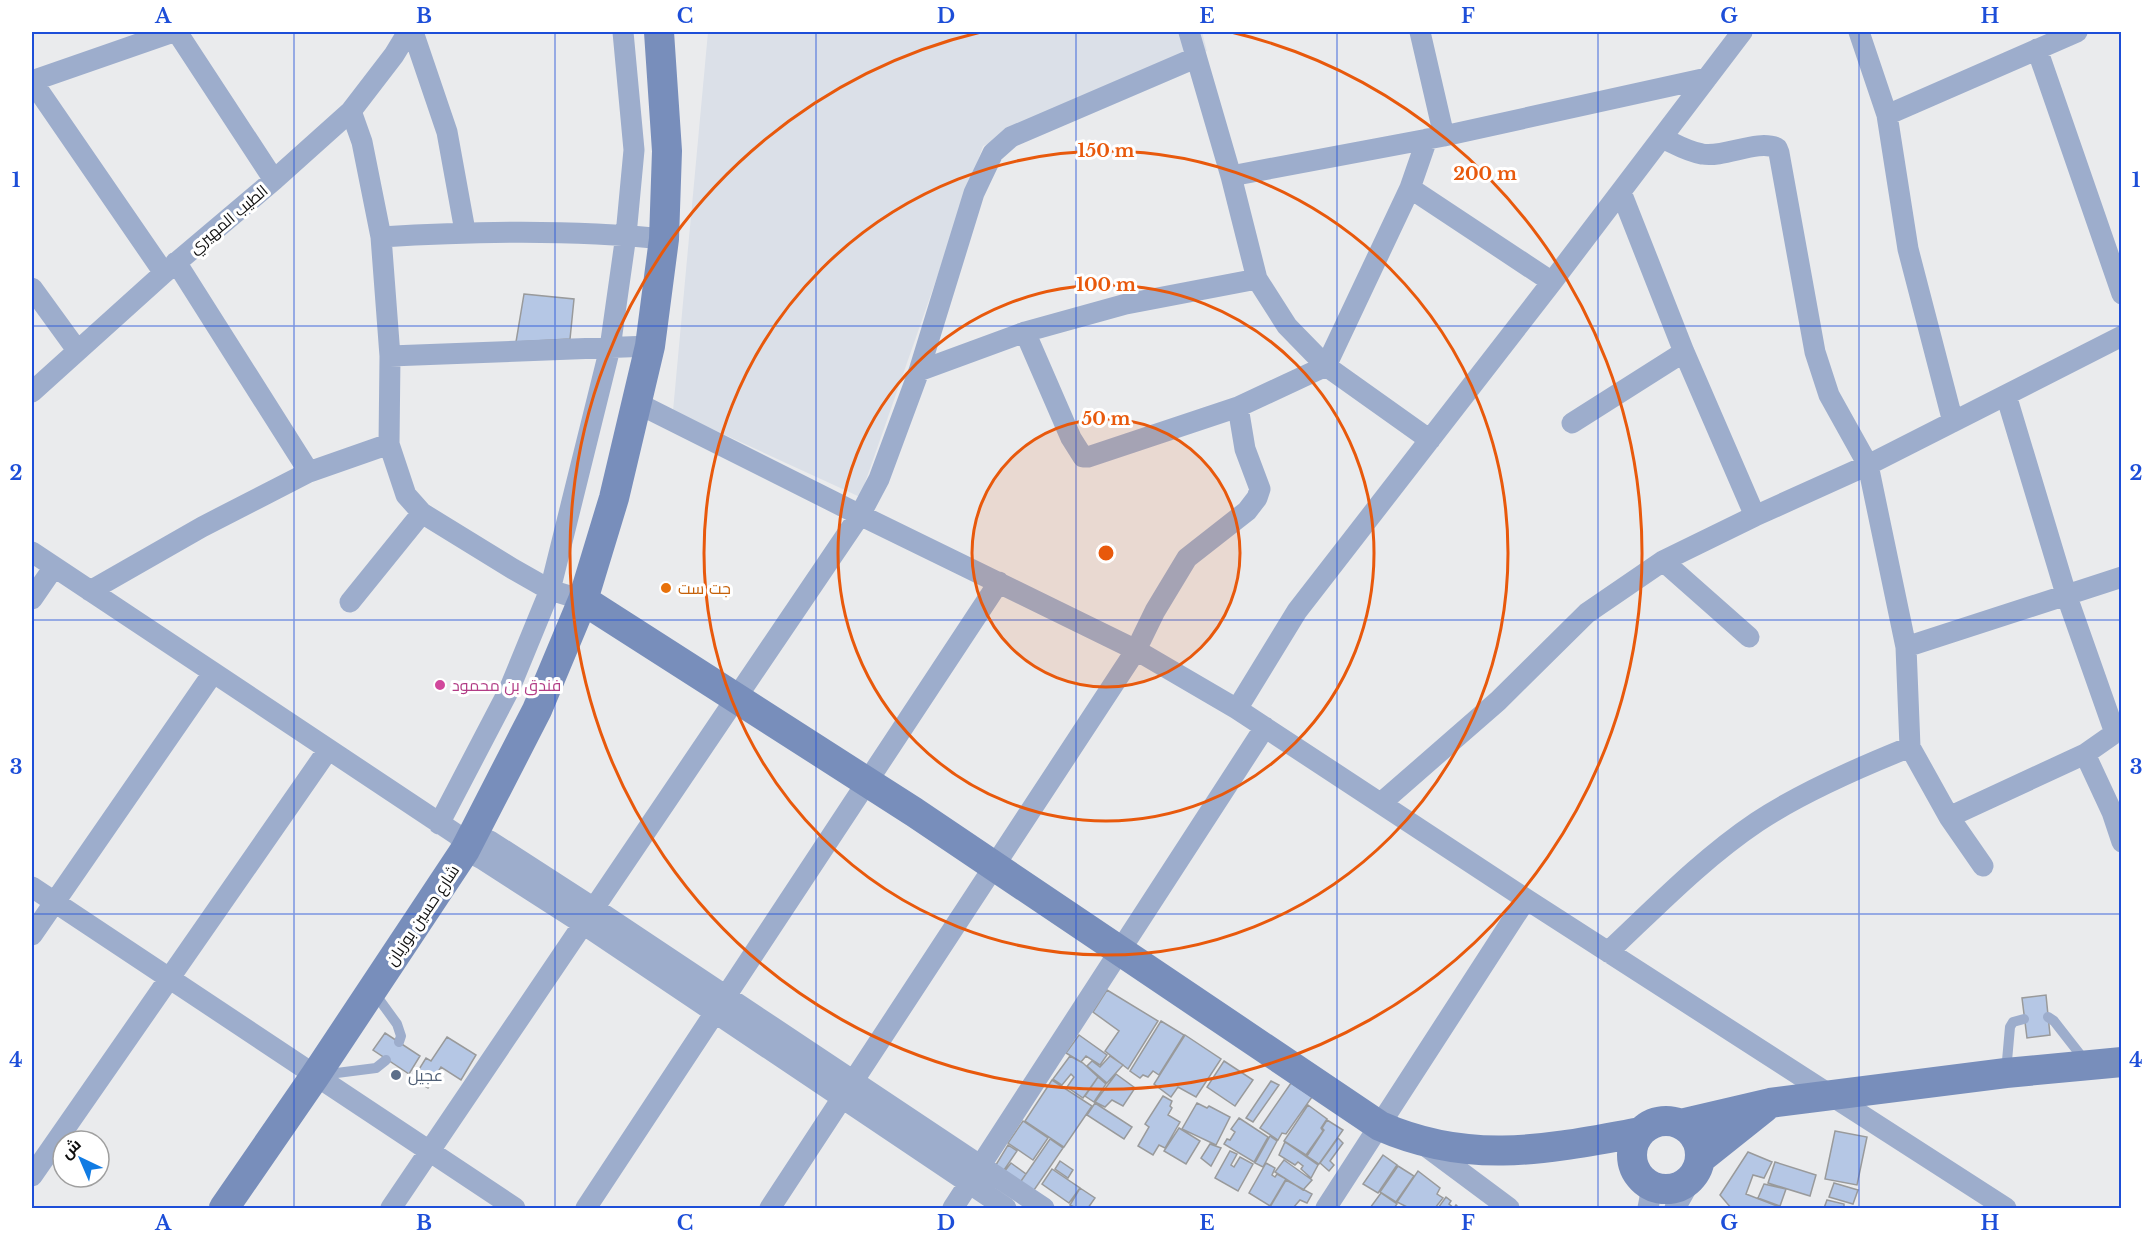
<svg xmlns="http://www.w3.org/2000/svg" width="2153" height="1240" viewBox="0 0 2153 1240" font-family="'Libre Baskerville',Cairo,serif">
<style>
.built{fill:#dbe0e8}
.building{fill:#b5c7e5;stroke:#999a9b;stroke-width:1.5}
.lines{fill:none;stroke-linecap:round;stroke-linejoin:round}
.service{stroke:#9dadcc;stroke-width:10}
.minor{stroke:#9dadcc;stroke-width:21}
.secondary{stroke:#788ebb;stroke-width:30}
.grid{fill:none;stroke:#1d4ed8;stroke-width:1.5;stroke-opacity:0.55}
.ring{fill:none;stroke:#e8590c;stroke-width:3}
.food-dot{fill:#e8710a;stroke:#fff;stroke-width:2}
.hotel-dot{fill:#d1479c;stroke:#fff;stroke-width:2}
.service-dot{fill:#5c6f8a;stroke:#fff;stroke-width:2}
.labels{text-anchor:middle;stroke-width:6;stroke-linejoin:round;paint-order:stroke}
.street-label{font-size:16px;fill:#0e0e0e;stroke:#fff}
.food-label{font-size:16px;fill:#c56008;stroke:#fff;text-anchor:start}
.hotel-label{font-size:16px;fill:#b23c85;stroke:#fff;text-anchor:start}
.service-label{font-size:16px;fill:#4e5e75;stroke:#fff;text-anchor:start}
.centre{fill:#e8590c;stroke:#fff;stroke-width:3}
.ring-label{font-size:18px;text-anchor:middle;font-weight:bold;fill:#e8590c;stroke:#fff;stroke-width:6;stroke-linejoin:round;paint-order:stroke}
.neatline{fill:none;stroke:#1d4ed8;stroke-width:2}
.grid-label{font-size:20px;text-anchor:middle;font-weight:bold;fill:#1d4ed8}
</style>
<rect width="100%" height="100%" fill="#eaebed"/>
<path class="built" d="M708,32H1202L1207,51L983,146L860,497L673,411Z"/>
<path class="building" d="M524,294L574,299L570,339L516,342Z
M1107,990L1158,1021L1128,1069L1105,1051L1119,1031L1093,1012Z
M2046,995L2050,1035L2027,1038L2022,998Z
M1161,1021L1184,1035L1159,1075L1153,1071L1148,1077L1143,1075L1140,1078L1130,1071Z
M385,1033L420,1056L409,1074L373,1050Z
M1079,1035L1107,1055L1100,1065L1086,1056L1081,1062L1066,1053Z
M1185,1035L1221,1059L1196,1097L1178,1087L1171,1097L1154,1084Z
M447,1037L476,1055L461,1080L441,1067L428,1088L413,1079L426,1058L431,1061Z
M1070,1056L1083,1063L1098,1077L1083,1098L1067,1087L1074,1077L1071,1074L1062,1085L1053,1079Z
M1110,1056L1123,1065L1107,1083L1087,1066L1092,1061L1100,1067Z
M1224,1061L1253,1080L1235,1106L1207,1087Z
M1116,1074L1135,1088L1123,1106L1112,1100L1105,1107L1095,1102Z
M1098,1077L1106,1084L1094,1102L1085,1096Z
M1052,1080L1092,1106L1064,1147L1025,1121Z
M1271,1081L1279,1085L1253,1122L1246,1118Z
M1291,1083L1312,1097L1286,1134L1282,1133L1278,1140L1260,1128Z
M1163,1096L1172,1101L1170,1106L1172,1108L1168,1115L1180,1122L1165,1148L1159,1145L1153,1155L1138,1146L1149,1127L1145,1124Z
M1095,1103L1132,1127L1124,1139L1087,1115Z
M1197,1103L1207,1108L1209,1106L1230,1117L1216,1145L1182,1129Z
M1308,1105L1327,1119L1321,1128L1323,1131L1306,1155L1284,1141Z
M1239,1118L1268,1137L1254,1162L1224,1144L1227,1139L1230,1140L1235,1132L1231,1129Z
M1327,1120L1343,1130L1319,1164L1307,1156L1324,1130L1322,1128Z
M1023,1121L1048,1138L1033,1160L1008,1143Z
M1179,1128L1200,1141L1186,1164L1164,1151Z
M1835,1131L1867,1137L1857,1185L1825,1179Z
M1270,1136L1277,1141L1263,1167L1255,1163Z
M1338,1138L1343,1143L1330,1161L1334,1165L1329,1171L1320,1163Z
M1050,1139L1063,1148L1032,1193L1019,1184Z
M1285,1142L1318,1165L1311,1178L1301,1169L1303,1166L1298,1162L1295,1165L1279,1155Z
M1210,1144L1221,1148L1211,1166L1201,1158Z
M1008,1145L1017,1151L1002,1173L994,1168Z
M1230,1151L1237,1154L1231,1165L1234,1167L1240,1157L1253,1164L1238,1191L1215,1178Z
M1748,1152L1772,1162L1764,1178L1753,1175L1746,1194L1782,1208H1731L1720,1195Z
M1383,1155L1397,1165L1378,1193L1363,1184Z
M1284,1160L1312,1180L1303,1190L1275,1172Z
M1060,1161L1073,1170L1068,1178L1055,1169Z
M1775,1162L1816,1175L1810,1196L1768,1183Z
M1011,1163L1026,1174L1019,1184L1004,1172Z
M1266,1163L1275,1168L1272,1175L1275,1177L1277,1174L1286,1179L1270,1206L1249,1193Z
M1398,1166L1414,1176L1396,1202L1380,1192Z
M1052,1169L1080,1188L1069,1203L1042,1184Z
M1418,1171L1440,1188L1437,1194L1443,1198L1435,1208H1409L1397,1202Z
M1286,1180L1312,1194L1307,1203L1300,1200L1293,1208H1273L1270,1207Z
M1834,1183L1858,1190L1853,1204L1829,1197Z
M1764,1184L1786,1189L1780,1206L1758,1198Z
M1080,1188L1095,1198L1088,1208H1076L1070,1205Z
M1381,1193L1397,1204L1394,1208H1370Z
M1446,1197L1451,1201L1449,1204L1454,1208L1456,1205L1459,1208H1438Z
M1827,1200L1844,1204V1207L1851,1208H1824Z"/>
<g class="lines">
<path class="service" d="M373,991L397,1024L401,1036L399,1042
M2048,1017L2054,1021L2086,1062
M2006,1072L2010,1027L2013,1022L2024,1019
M321,1075L376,1068L386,1060"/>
<path class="minor" d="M177,32L274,180
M413,32L447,132L465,231
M1189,32L1231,176L1257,279L1287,326L1326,366L1430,440
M1420,32L1444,136
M1859,32L1887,115L1908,249L1953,422
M2037,49L2122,294
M32,81L164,273
M32,81L173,32
M351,111L362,142L381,237L390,356L389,444L406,495L422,513L513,569L550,590L583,600
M1887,115L2077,32
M1662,138C1675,144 1688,152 1702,154C1725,158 1757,139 1777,148L1779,153L1815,352L1829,395L1868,465L1906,647L1910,747L1949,817L2085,754L2115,733L2122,731
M1231,176L1444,136L1707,78
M1410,188L1552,282
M1621,192L1684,352L1755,516
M381,237C475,231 570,229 664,239
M176,262L309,472
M32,288L77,350
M1025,332L1071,438L1083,457H1088L1238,407L1326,366L1410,188L1427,139
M390,356L650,346
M919,371L1025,332L1126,304L1257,279
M32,392L164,273L274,180L351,111L394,55L408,32
M2006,395L2066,594L2115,733
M637,403L860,515L1136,650L1237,709L1526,899L2006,1208
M1572,423L1684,352
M32,552L459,836L465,850L482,859L583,924L1006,1208
M1663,561L1749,637
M90,591L202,527L309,472L389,444
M32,599L54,567
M350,602L422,513
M1906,647L2122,577
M1237,709L1297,611L1552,282L1742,32
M2085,754L2112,812L2122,842
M1381,803L1498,701L1587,613L1663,561L1755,516L1868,465L2122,336
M1949,817L1983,866
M439,824L509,690L550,590L610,348L626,235L634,150L623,32
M460,836L474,835L490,841L594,908L1044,1208
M32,887L515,1208
M32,935L213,673
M1608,952C1656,907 1702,859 1757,822C1802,792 1860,767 1910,747
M1423,1144L1509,1208
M32,1176L328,750
M391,1208L860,515L879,479L919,371L974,193L993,153L1011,137L1195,58
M586,1208L999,582
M770,1208L1136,650L1155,611L1187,558L1247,511L1257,498L1260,489L1245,449L1238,407
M953,1208L1265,727
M1326,1208L1526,899
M1648,1208L1652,1187
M1675,1208L1692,1178"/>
<path class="secondary" d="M583,600L914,812L1380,1126C1471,1166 1547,1149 1641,1132
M1632 1155a34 34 0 1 1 68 0a34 34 0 1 1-68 0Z
M1680,1124L1770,1103L2006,1073L2122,1062
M1700,1159L1764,1108
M224,1208L315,1076L465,850L537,710L583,600L614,498L650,346L664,239L667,151L659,32"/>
</g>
<path class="grid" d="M294,32V1208M555,32V1208M816,32V1208M1076,32V1208M1337,32V1208M1598,32V1208M1859,32V1208M32,326H2122M32,620H2122M32,914H2122"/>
<circle cx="1106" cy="553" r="134" fill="#e8590c" fill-opacity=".12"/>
<g class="ring">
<circle cx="1106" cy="553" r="134"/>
<circle cx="1106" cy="553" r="268"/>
<circle cx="1106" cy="553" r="402"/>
<path d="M1231 32A536 536 0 1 1 981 32"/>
</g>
<circle class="food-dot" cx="666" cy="588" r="6"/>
<circle class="hotel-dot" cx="440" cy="685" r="6"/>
<circle class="service-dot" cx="396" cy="1075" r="6"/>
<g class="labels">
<g class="street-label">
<text transform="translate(228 219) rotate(-40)" y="6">الطيب المهيري</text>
<text transform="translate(422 915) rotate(-56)" y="6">شارع حسين بوزيان</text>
</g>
<g class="food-label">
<text x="678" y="594">جت ست</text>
</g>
<g class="hotel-label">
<text x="452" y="691">فندق بن محمود</text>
</g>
<g class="service-label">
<text x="408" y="1081">عجيل</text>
</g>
</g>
<circle cx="1106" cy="553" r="9" class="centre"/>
<g class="ring-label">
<text x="1106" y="157">150 m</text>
<text x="1485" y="180">200 m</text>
<text x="1106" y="291">100 m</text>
<text x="1106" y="425">50 m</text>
</g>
<rect width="2153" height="1240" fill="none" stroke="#ffffff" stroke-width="66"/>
<g transform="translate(81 1159) rotate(316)"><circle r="28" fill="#ffffff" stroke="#9f9f9f" stroke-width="1.5"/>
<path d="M0-4.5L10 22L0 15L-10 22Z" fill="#107be3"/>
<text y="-9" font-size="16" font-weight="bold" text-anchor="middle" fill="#0e0e0e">ش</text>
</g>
<rect x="33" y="33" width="2087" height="1174" class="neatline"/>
<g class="grid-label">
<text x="163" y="23">A</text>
<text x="424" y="23">B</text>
<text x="685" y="23">C</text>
<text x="946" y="23">D</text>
<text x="1207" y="23">E</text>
<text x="1468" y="23">F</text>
<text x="1729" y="23">G</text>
<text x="1990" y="23">H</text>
<text x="16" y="187">1</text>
<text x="2136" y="187">1</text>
<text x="16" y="480">2</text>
<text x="2136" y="480">2</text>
<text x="16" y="774">3</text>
<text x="2136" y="774">3</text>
<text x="16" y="1067">4</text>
<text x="2136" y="1067">4</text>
<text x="163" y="1230">A</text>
<text x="424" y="1230">B</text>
<text x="685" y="1230">C</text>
<text x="946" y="1230">D</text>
<text x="1207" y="1230">E</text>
<text x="1468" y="1230">F</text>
<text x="1729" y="1230">G</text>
<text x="1990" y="1230">H</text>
</g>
</svg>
